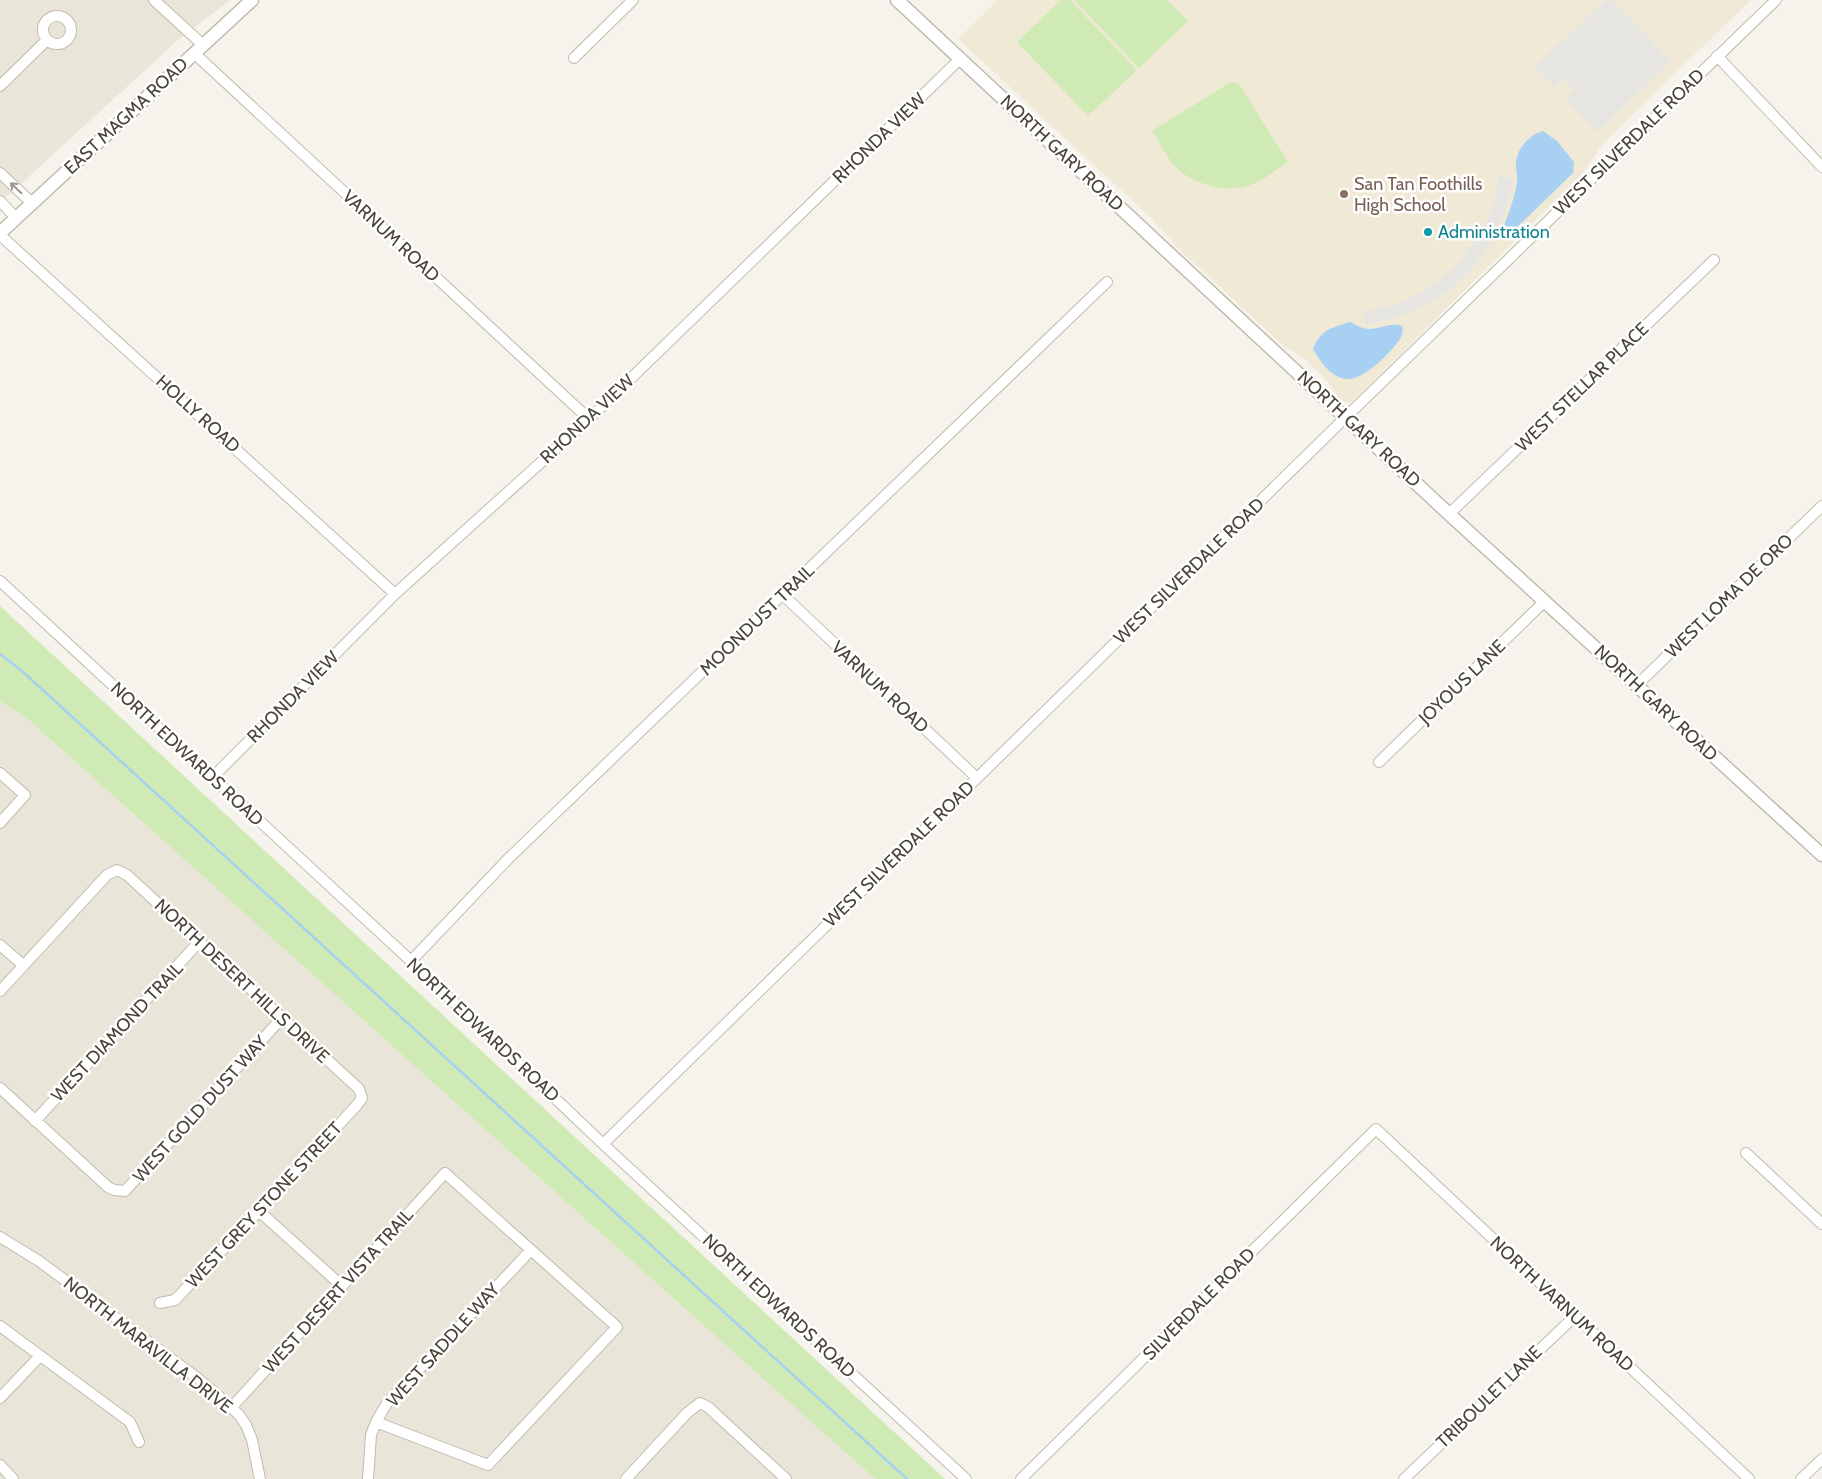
<svg xmlns="http://www.w3.org/2000/svg" width="1822" height="1479" viewBox="0 0 1822 1479" font-family="Cabin,sans-serif">
<style>
.residential{fill:#eae5d9}
.education{fill:#efe9d5}
.green{fill:#cfeab4}
.parking{fill:#e7e5e2}
.water{fill:#a7d0f2}
.lines{fill:none;stroke-linecap:round;stroke-linejoin:round}
.stream{stroke:#a7d0f2;stroke-width:2.5}
.minor-casing{stroke:#c1bbad;stroke-width:12}
.tertiary-casing{stroke:#c1bbad;stroke-width:15}
.minor{stroke:#fff;stroke-width:10}
.tertiary{stroke:#fff;stroke-width:12}
.oneway{stroke:#9b9892}
.education-dot{fill:#8d6e63;stroke:#fff;stroke-width:2}
.culture-dot{fill:#0f9aa8;stroke:#fff;stroke-width:2}
.labels{text-anchor:middle;stroke-width:5;stroke-linejoin:round;paint-order:stroke}
.street-label{font-size:18px;fill:#4a4438;stroke:#fff}
.education-label{font-size:18px;fill:#785e54;stroke:#fff;text-anchor:start}
.culture-label{font-size:18px;fill:#0d838f;stroke:#fff;text-anchor:start}
</style>
<rect width="100%" height="100%" fill="#f5f3eb"/>
<path class="residential" d="M0,0H230L178,40L0,203Z
M0,701L30,721L875,1479H0Z"/>
<path class="education" d="M998,0H1751L1604,142L1584,172L1351,403L1344,402L1338,397L1327,381L1307,361L1283,345L1181,251L1148,215L958,39Z"/>
<path class="green" d="M1061,0H1070L1137,70L1088,116L1017,42Z
M1074,0H1167L1188,21L1139,68Z
M1231,82L1239,84L1288,162C1277,169 1266,178 1255,183C1229,195 1191,185 1173,164C1165,154 1159,141 1152,131Z
M0,606L945,1479H875L30,721L0,701Z"/>
<path class="parking" d="M1606,0H1613L1671,61L1597,132L1565,99L1575,90L1563,78L1554,87L1534,67Z
M1499,176L1513,179L1506,210L1493,240L1471,270L1451,289L1426,305L1396,318L1365,325L1363,311L1387,307L1411,298L1439,281L1463,258L1484,227L1494,202Z"/>
<path class="water" d="M1543,131L1557,141L1574,162L1573,173L1505,239H1501L1499,236C1507,220 1513,202 1517,184C1518,178 1516,171 1516,165C1516,149 1529,135 1543,131Z
M1350,322C1356,325 1363,329 1369,329C1381,329 1390,322 1402,326C1403,331 1403,333 1401,337C1393,351 1363,381 1347,379C1331,378 1320,361 1313,349C1321,329 1331,328 1350,322Z"/>
<g class="lines">
<path class="stream" d="M0,654L22,671L907,1479"/>
<defs>
<path id="minor" d="M154,0L203,45
M43 30a14 14 0 1 1 28 0a14 14 0 1 1-28 0Z
M194,53L589,419
M1717,56L1822,167
M574,58L633,0
M0,86L47,40
M0,173L32,203
M0,201L16,218
M0,235L395,594
M1449,514L1714,260
M0,581L411,961L603,1144L966,1479
M783,595L977,778
M1637,685L1822,506
M1379,762L1545,601
M0,773L25,795L0,823
M212,778L395,594L589,419L961,58
M0,945L23,965
M411,961L508,859L597,773L1107,282
M0,991L107,875L117,870L127,875L359,1089L362,1098L357,1105L259,1211L175,1300L160,1303
M0,1088L108,1187L114,1190L125,1191L281,1019
M35,1121L199,942
M603,1144L1346,417L1776,0
M1746,1153L1822,1224
M259,1211L342,1286
M0,1237L39,1261L196,1377L228,1404L240,1416L246,1425L252,1440L260,1479
M0,1326L130,1422L139,1442
M0,1398L40,1356
M231,1408L445,1173L617,1327L488,1465L376,1422
M0,1465L13,1479
M368,1479L371,1435L376,1422L387,1403L531,1250
M626,1479L687,1413L700,1403L708,1407L786,1479
M1021,1479L1376,1129L1749,1479
M1404,1479L1575,1316
M1801,1479L1822,1459"/>
<path id="tertiary" d="M897,0L1449,514L1822,855
M0,233L252,0"/>
</defs>
<use href="#minor" class="minor-casing"/>
<use href="#tertiary" class="tertiary-casing"/>
<use href="#minor" class="minor"/>
<use href="#tertiary" class="tertiary"/>
</g>
<defs><path id="oneway-shaft" d="M-6 0H5M1.5-3L5.5 0L1.5 3" fill="none" stroke-width="1.6" stroke-linecap="round" stroke-linejoin="round" transform="scale(1.25)"/></defs>
<use class="oneway" href="#oneway-shaft" transform="translate(16 188) rotate(-136)"/>
<circle class="education-dot" cx="1344" cy="194" r="5"/>
<circle class="culture-dot" cx="1428" cy="232" r="5"/>
<g class="labels">
<g class="street-label">
<text transform="translate(126 116) rotate(-43)" y="6">EAST MAGMA ROAD</text>
<text transform="translate(879 138) rotate(-44)" y="6">RHONDA VIEW</text>
<text transform="translate(1629 142) rotate(-44)" y="6">WEST SILVERDALE ROAD</text>
<text transform="translate(1062 153) rotate(43)" y="6">NORTH GARY ROAD</text>
<text transform="translate(391 236) rotate(43)" y="6">VARNUM ROAD</text>
<text transform="translate(1582 387) rotate(-44)" y="6">WEST STELLAR PLACE</text>
<text transform="translate(198 414) rotate(42)" y="6">HOLLY ROAD</text>
<text transform="translate(587 419) rotate(-43)" y="6">RHONDA VIEW</text>
<text transform="translate(1359 429) rotate(43)" y="6">NORTH GARY ROAD</text>
<text transform="translate(1189 571) rotate(-44)" y="6">WEST SILVERDALE ROAD</text>
<text transform="translate(1729 596) rotate(-44)" y="6">WEST LOMA DE ORO</text>
<text transform="translate(757 620) rotate(-44)" y="6">MOONDUST TRAIL</text>
<text transform="translate(1462 682) rotate(-44)" y="6">JOYOUS LANE</text>
<text transform="translate(880 687) rotate(43)" y="6">VARNUM ROAD</text>
<text transform="translate(293 697) rotate(-45)" y="6">RHONDA VIEW</text>
<text transform="translate(1656 703) rotate(43)" y="6">NORTH GARY ROAD</text>
<text transform="translate(187 754) rotate(43)" y="6">NORTH EDWARDS ROAD</text>
<text transform="translate(899 854) rotate(-44)" y="6">WEST SILVERDALE ROAD</text>
<text transform="translate(242 981) rotate(43)" y="6">NORTH DESERT HILLS DRIVE</text>
<text transform="translate(483 1030) rotate(43)" y="6">NORTH EDWARDS ROAD</text>
<text transform="translate(117 1032) rotate(-47)" y="6">WEST DIAMOND TRAIL</text>
<text transform="translate(200 1109) rotate(-48)" y="6">WEST GOLD DUST WAY</text>
<text transform="translate(264 1205) rotate(-47)" y="6">WEST GREY STONE STREET</text>
<text transform="translate(338 1291) rotate(-48)" y="6">WEST DESERT VISTA TRAIL</text>
<text transform="translate(1199 1304) rotate(-45)" y="6">SILVERDALE ROAD</text>
<text transform="translate(1562 1304) rotate(43)" y="6">NORTH VARNUM ROAD</text>
<text transform="translate(779 1306) rotate(43)" y="6">NORTH EDWARDS ROAD</text>
<text transform="translate(148 1345) rotate(38)" y="6">NORTH MARAVILLA DRIVE</text>
<text transform="translate(443 1345) rotate(-48)" y="6">WEST SADDLE WAY</text>
<text transform="translate(1489 1397) rotate(-44)" y="6">TRIBOULET LANE</text>
</g>
<g class="education-label">
<text x="1354" y="190">San Tan Foothills<tspan x="1354" dy="21">High School</tspan></text>
</g>
<g class="culture-label">
<text x="1438" y="238">Administration</text>
</g>
</g>
</svg>
